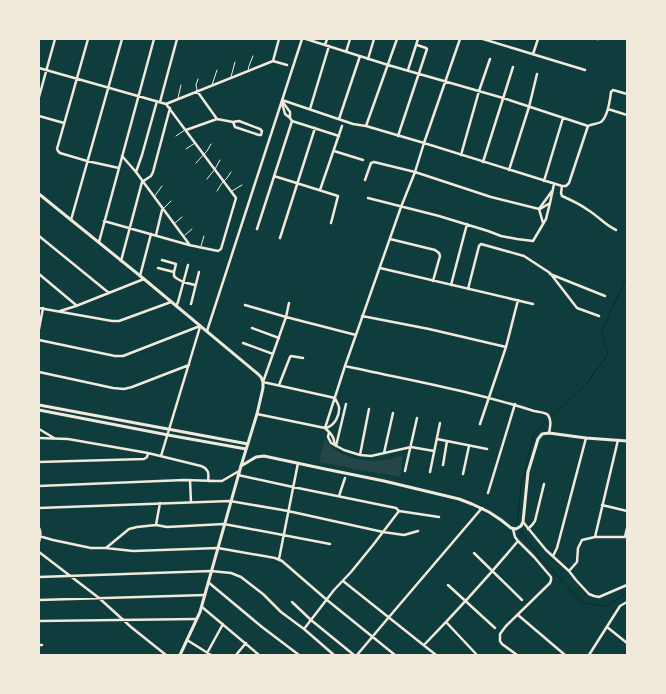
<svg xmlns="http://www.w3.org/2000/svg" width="666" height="694" viewBox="0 0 666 694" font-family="'PT Sans',sans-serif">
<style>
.green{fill:#244646}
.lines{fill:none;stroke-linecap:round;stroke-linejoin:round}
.stream{stroke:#0a2a2b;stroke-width:1}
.service{stroke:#f1e9da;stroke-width:1}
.minor{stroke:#f1e9da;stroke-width:2.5}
.tertiary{stroke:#f1e9da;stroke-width:3}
.secondary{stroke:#f1e9da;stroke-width:3}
</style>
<rect width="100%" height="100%" fill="#0f3d3e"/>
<path class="green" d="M325,438C327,441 329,445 333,448C344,458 369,463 384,460C391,459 397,457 403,455L400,477L319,462Z"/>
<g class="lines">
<path class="stream" d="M551,418L587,383L608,354L601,333L627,276
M517,526L521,487L534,433L547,421
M520,530L540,558L583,603L607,606L627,592"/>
<path class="service" d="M248,71L249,66L253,56
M231,77L235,62
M212,85L217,70
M197,90L196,85L198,79
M178,98L181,85
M176,136L185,130
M186,149L195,143
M196,163L207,151L211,144
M207,179L215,169L220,160
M217,191L222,183L227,178L231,172
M232,191L242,185
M154,197L162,186
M164,208L171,201
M175,223L182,217
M185,235L192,229
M201,246L204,236"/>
<path class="minor" d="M88,39L57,149L58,151L60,153L87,161L119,168
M306,39L388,65L503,98L588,126
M483,39L585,70
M597,39H598
M325,45L327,39
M346,52L350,39
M533,54L538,39
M368,59L374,39
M273,61L279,39
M273,61L287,65
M39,68L166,104L236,198L221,249L218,251L189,245L104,221
M408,70L418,39
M197,91L217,119
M39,97L55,39
M282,100L353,124L366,126L424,143L562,186H566L569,183L588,126
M282,101L290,112V117
M160,102L177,39
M282,103L285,114L290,118L292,121L339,136
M166,104L273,61
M310,109L329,46
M608,109L627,115
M39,116L64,123
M217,119L233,122L239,121L260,129L262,131L261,135H259L235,127L233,122
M339,119L360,56
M366,126L397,39
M588,126C592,124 597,124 601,122C608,117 610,100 611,92L613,90L627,94
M186,130L217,119
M398,136L427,49L426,48L417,45
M334,151L363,160
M461,155L479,91L490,59
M122,156L136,172L189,244
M483,162L513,67
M509,170L529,107L537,74
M136,172L142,155L157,101
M274,176L338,196L331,223
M365,180L371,163L374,162L415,172L491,197L539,209
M544,181L563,118
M562,186L561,193L562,196C571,200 580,204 588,210C598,216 605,225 616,230
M320,190L342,126
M368,198L439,216L488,231L501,236L517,239L533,241L546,219L550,203L554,184
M540,209L550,203
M71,220L122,39
M543,223L539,209L552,191
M257,229L292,121
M156,235L162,210
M39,236L109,293
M280,238L315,128
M390,239L435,250L439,253L440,256L433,281
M99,242L154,39
M162,260L176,264L174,272
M121,261L142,182L151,176L153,172L170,108
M158,268L174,272V276L176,278L183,282L195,285
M380,268L533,304
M39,274L76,305
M550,274L605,296
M140,276L151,234
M451,285L467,224
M468,289L479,246L481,244L524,256L550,273L577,308L599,316
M289,303L286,317L263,382L335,398C336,401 338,403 339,407C340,416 334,426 326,428
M191,304L199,272
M245,305L286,317L356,335
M176,306L178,302L188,265
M39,308L112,321H119L171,302
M60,311L76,306L144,279
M362,316L429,329L506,347
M252,328L279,338
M39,329L43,308
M207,331L302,39
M39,340L115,356H123L200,326
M243,343L273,354
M345,366C408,380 472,391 534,411C538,412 545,412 548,415C552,421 550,427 549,433
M39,372L113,388L124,389L132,387L189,365
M279,385L290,357L291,356L303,358
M257,414L325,428
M480,424L506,347L518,300
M325,428L345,366L401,207L415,172L424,143L460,39
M325,428C330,433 335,437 334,444
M39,429L54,438
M329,432L328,437L331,443L344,450L360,455L371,456L411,447L434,451
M39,438L68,439L148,453L201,466C209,469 209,474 208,481
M437,439L487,449
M336,446L346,404
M384,453L393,413
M360,455L369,409
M161,456L200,327
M39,462L144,459L147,457L148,453
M443,465L447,441
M405,471L417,418
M430,472L440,423
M463,474L469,446
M238,475L293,487L391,507L396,508L399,511L439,517
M190,480L191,502
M39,486L184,480L217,481H222L239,471
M488,493L515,404
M339,496L345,478
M602,505L627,511
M39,508L230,501L288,511L383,532L404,535L418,531
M523,522L546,550L569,571L576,580L589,594L594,596L599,597L627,585
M156,525L160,503
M39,528C42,533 40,537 39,542
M513,529L515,537L518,541L534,557L551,577V580L550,583L506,626L500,634V641L502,644L517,655
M528,529L532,525L535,521L544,484
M39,536L53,540L91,548H106L133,551L218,548L275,558L282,561L327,600L395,655
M595,537L618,440
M106,548L129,529L137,527L156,525L167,527L224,524L283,535L330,544
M39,552L99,598L131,627L166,655
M474,553L522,600
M553,556L557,548L586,438
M279,559L298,463
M569,571L577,562L578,548L582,540L595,537H625L627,528
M39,577L211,571L231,573L241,577L263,594L281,612L304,629L334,655
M343,581L436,655
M208,582L262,627L299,655
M448,585L495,628
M39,600L205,595
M292,602L311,620L354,655
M202,607L259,655
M518,615L565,655
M39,621L197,619
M446,622L477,655
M607,627L627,643
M304,629L334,590L351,572L373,545L399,511
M187,640L211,655
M39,645H42
M424,645C457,611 488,577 518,541
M206,655L223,624
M236,655L246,643
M357,655L389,617L482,508
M589,655L620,606L627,602"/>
<path class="tertiary" d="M180,655L200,612L241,466"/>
<path class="secondary" d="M39,194L144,279L258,374L261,377L263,382V388L257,414L241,466
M39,405L248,444
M39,410L168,435L246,449
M241,466L256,457L264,456L325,469L384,481L459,499L472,504L489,512L501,520L511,528L516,529L521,526L523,522L528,472L538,439L542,434L549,433L586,438L627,441"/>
</g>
<rect width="666" height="694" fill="none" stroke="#f1e9da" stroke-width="80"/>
</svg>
